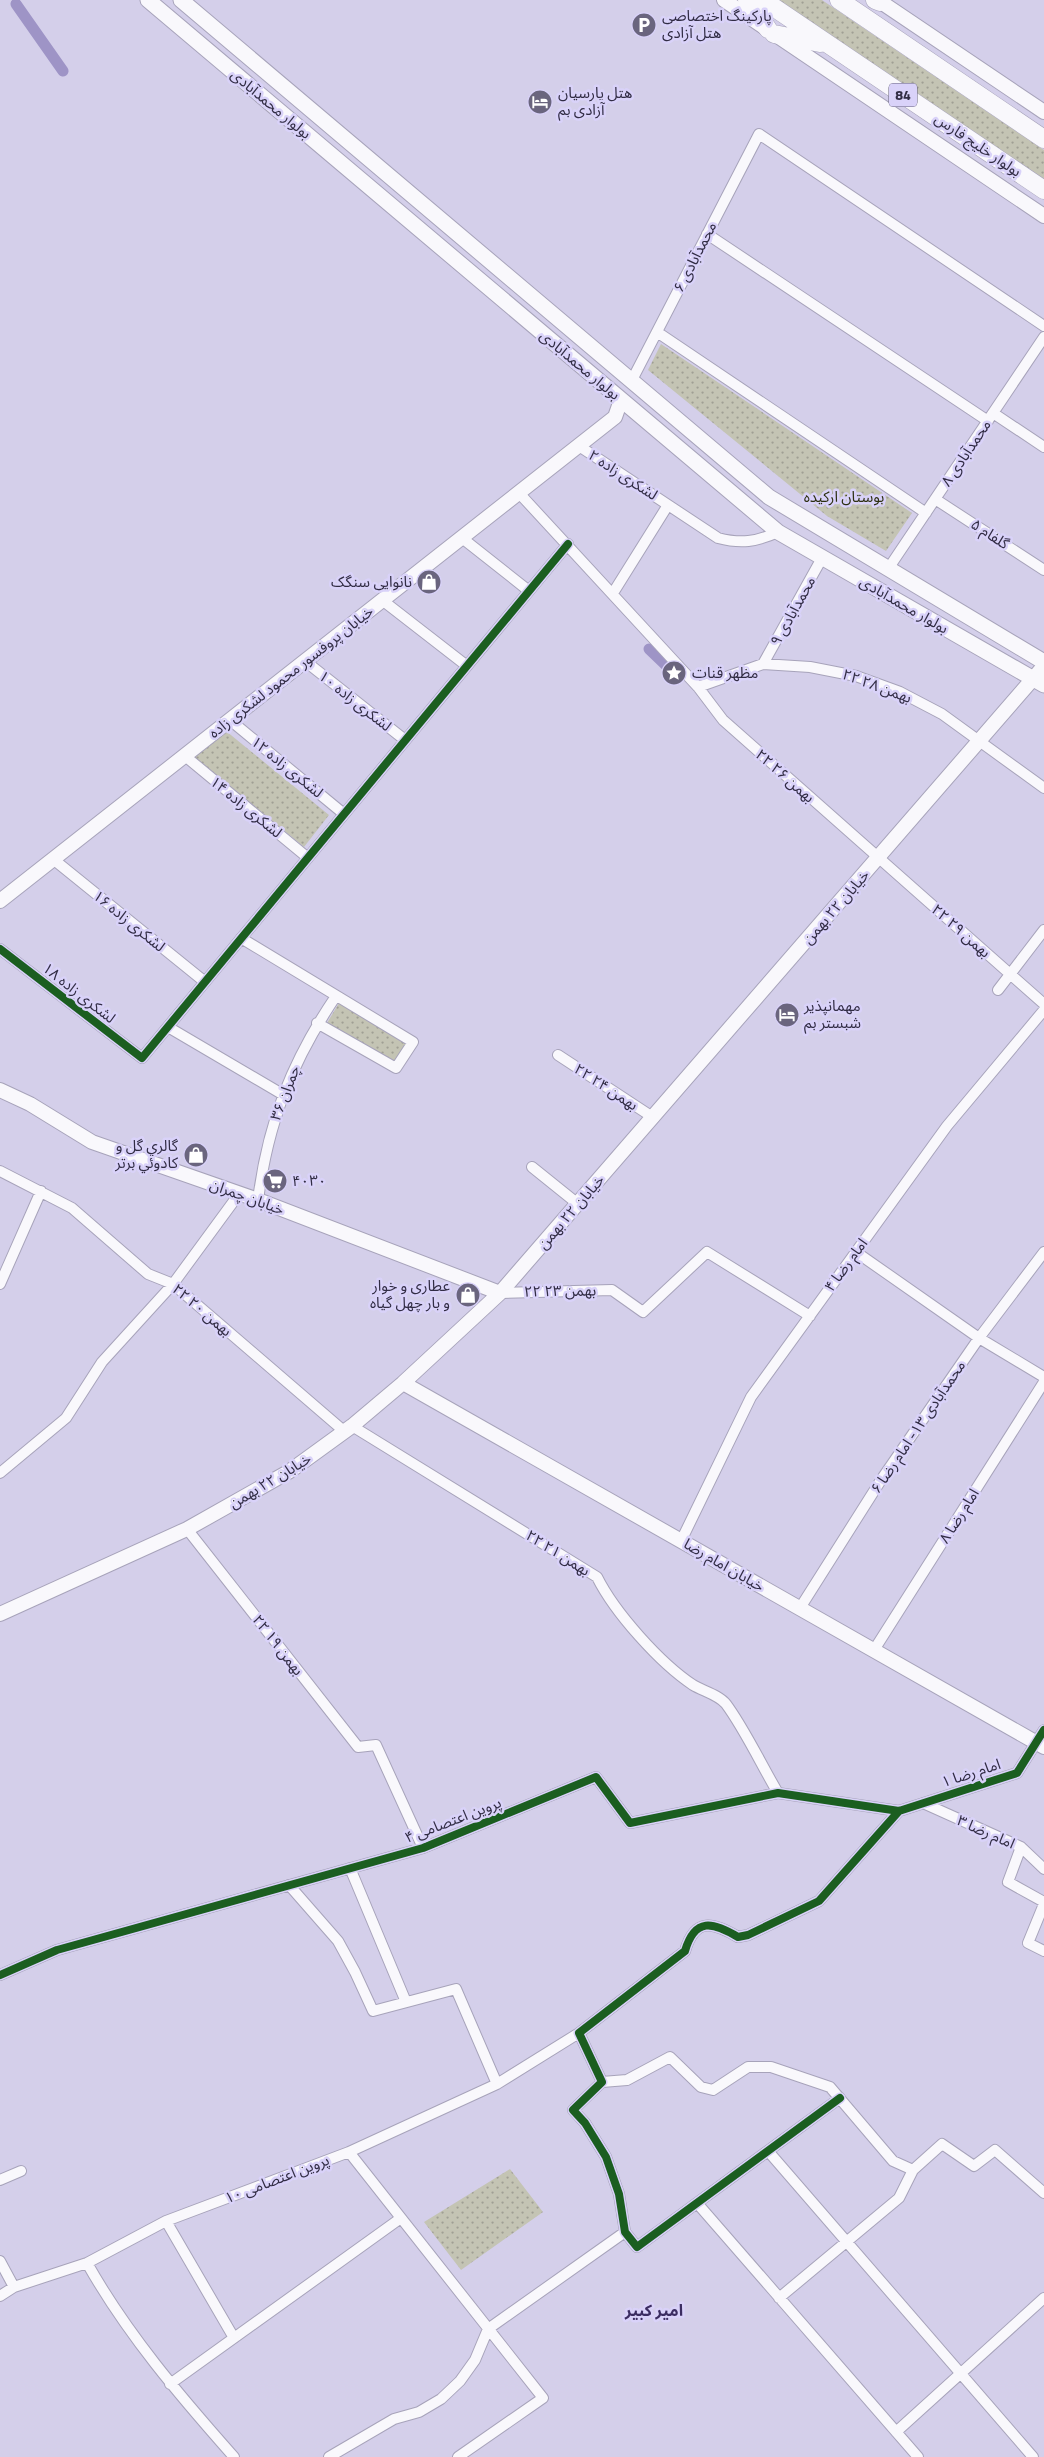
<svg xmlns="http://www.w3.org/2000/svg" width="1044" height="2457" viewBox="0 0 1044 2457" font-family="'Titillium Web','Noto Sans Arabic',sans-serif">
<style>
.grass{fill:url(#grass-dots)}
.lines{fill:none;stroke-linecap:round;stroke-linejoin:round}
.canal{stroke:#9e94c6;stroke-width:11}
.street-casing{stroke:#a7a3ba;stroke-width:12}
.secondary-casing{stroke:#a7a3ba;stroke-width:16}
.primary-casing{stroke:#a7a3ba;stroke-width:17}
.highway-casing{stroke:#a7a3ba;stroke-width:19}
.street{stroke:#f9f8fc;stroke-width:10}
.secondary{stroke:#f9f8fc;stroke-width:14}
.primary{stroke:#f9f8fc;stroke-width:15}
.highway{stroke:#f9f8fc;stroke-width:18}
.cycleway-casing{stroke:#d9d2f9;stroke-width:11}
.cycleway{stroke:#1b5e20;stroke-width:8}
.labels{text-anchor:middle;stroke-width:5;stroke-linejoin:round;paint-order:stroke}
.shield{fill:#d9d2f9;stroke:#635e7a;stroke-width:1}
.shield-label{font-size:14px;font-weight:bold;fill:#312c44}
.poi-label{font-size:15px;fill:#312c44;stroke:#d9d2f9;text-anchor:start}
.street-label{font-size:15px;fill:#312c44;stroke:#d9d2f9}
.park-label{font-size:15px;fill:#2d3011;stroke:#d9d2f9}
.neighbourhood-label{font-size:16px;font-weight:bold;fill:#3b2d61;stroke:#d9d2f9}
</style>
<defs>
<pattern id="grass-dots" width="8" height="8" patternUnits="userSpaceOnUse" patternTransform="scale(1.25)"><rect width="8" height="8" fill="#c4c4b4"/><path d="M2 2h.1M6 6h.1" fill="none" stroke="#a09f94" stroke-width="1.8" stroke-linecap="round"/></pattern>
</defs>
<rect width="100%" height="100%" fill="#d4cfea"/>
<path class="grass" d="M779,0H822L1044,150V179Z
M661,344L912,513L886,551L827,516L648,370Z
M226,731L329,815L304,847L193,756Z
M339,1003L408,1043L396,1062L327,1023Z
M510,2169L543,2212L461,2270L424,2222Z"/>
<g class="lines">
<path class="canal" d="M16,4L63,71
M649,649L674,673"/>
<defs>
<path id="street" d="M707,234L988,421
M657,332L926,513
M632,380L759,134L1044,326
M993,413L1044,447
M579,446L718,538C741,544 756,542 778,532
M519,493L698,687L723,720L1044,1004
M935,499L1044,570
M462,538L529,591
M888,569L1044,337
M613,593L668,505
M382,600L467,666
M305,661L405,740
M763,664L822,558
M698,687L763,664L810,667L856,676L900,692L942,714L1044,788
M230,720L344,814
M185,756L308,858
M53,859L205,982
M241,938L413,1042L396,1068L317,1023
M0,949L142,1058L568,544
M998,990L1044,930
M168,1027L282,1094
M558,1055L654,1118
M532,1167L578,1204
M0,1171L72,1208L148,1274L173,1284L345,1432
M258,1200C268,1122 292,1061 336,996
M856,1252L979,1338L1044,1377
M0,1284L41,1191
M500,1293L612,1290L643,1312L707,1252L810,1316
M352,1426L597,1577C615,1613 660,1663 693,1685C703,1691 719,1695 726,1704C744,1728 762,1766 778,1793
M0,1473L66,1418L102,1362L173,1284L239,1194
M187,1529L358,1747L376,1745L423,1848
M681,1541L751,1397L947,1126L1044,1010
M800,1608L881,1480L979,1338L1044,1252
M874,1650L1044,1382
M923,1803L1021,1847L1044,1869
M1021,1847L1008,1882L1044,1902
M350,1868L406,2002
M289,1885L338,1941L355,1972L373,2011L456,1989L497,2084
M1044,1904L1028,1943L1044,1951
M0,1975L57,1950L423,1848L596,1777L630,1823L778,1793L899,1811L1017,1773L1044,1730
M602,2082L627,2080L670,2057L701,2087L713,2090L748,2067H771L830,2087L893,2161L913,2170
M840,2098L637,2247L625,2232L619,2194L606,2157L585,2123L573,2110L602,2082L579,2033L685,1951C695,1917 713,1922 738,1937L748,1935L819,1901L899,1811
M768,2151L1033,2457
M349,2152L497,2084L579,2033
M0,2180L21,2171
M697,2203L918,2457
M166,2221L234,2338
M0,2261L14,2287
M87,2263C127,2334 180,2396 234,2457
M0,2296L14,2287L87,2263L166,2221L349,2152L543,2398L458,2457
M779,2298L899,2198L913,2170L942,2144L974,2166L995,2150L1044,2193
M170,2384L401,2218
M896,2432L1044,2298
M329,2457L394,2419L419,2412L441,2399L460,2381L475,2360L488,2329L625,2232"/>
<path id="secondary" d="M724,0L1044,216
M878,0L1044,112
M0,901L615,417L621,400
M0,1090L30,1104L92,1142L258,1200L500,1293
M403,1383L1044,1747
M0,1614L187,1529L290,1471L352,1426L403,1383L500,1293L1044,666"/>
<path id="primary" d="M148,0L778,532L1044,685
M181,0L769,497L1044,662"/>
<path id="highway" d="M747,0L768,29
M763,0L1044,190
M839,0L1044,139
M875,0L880,2
M774,34L820,43"/>
</defs>
<use href="#street" class="street-casing"/>
<use href="#secondary" class="secondary-casing"/>
<use href="#primary" class="primary-casing"/>
<use href="#highway" class="highway-casing"/>
<use href="#street" class="street"/>
<use href="#secondary" class="secondary"/>
<use href="#primary" class="primary"/>
<use href="#highway" class="highway"/>
<defs>
<path id="cycleway" d="M0,949L142,1058L568,544
M0,1975L57,1950L423,1848L596,1777L630,1823L778,1793L899,1811L1017,1773L1044,1730
M840,2098L637,2247L625,2232L619,2194L606,2157L585,2123L573,2110L602,2082L579,2033L685,1951C695,1917 713,1922 738,1937L748,1935L819,1901L899,1811"/>
</defs>
<use href="#cycleway" class="cycleway-casing"/>
<use href="#cycleway" class="cycleway"/>
</g>
<defs>
<symbol id="parking-disc" viewBox="-11 -11 22 22"><circle r="9.5" fill="#6a657e" stroke="#d9d2f9"/><path d="M-3.5-5.5H1a3.5 3.5 0 0 1 0 7H-1V5.5H-3.5ZM-1-3.4V-.6H.8a1.4 1.4 0 0 0 0-2.8Z" fill="#fff"/></symbol>
<symbol id="hotel-disc" viewBox="-11 -11 22 22"><circle r="9.5" fill="#6a657e" stroke="#d9d2f9"/><path d="M-6-4.5h1.5V1H6V5H4.5V3h-9V5H-6ZM-4 0a1.8 1.8 0 1 1 3.6 0ZM.5 0V-2.5h3Q6-2.5 6 0Z" fill="#fff"/></symbol>
<symbol id="shop-disc" viewBox="-11 -11 22 22"><circle r="9.5" fill="#6a657e" stroke="#d9d2f9"/><path d="M-5-2.5h2.3a2.7 3.5 0 0 1 5.4 0H5L5.5 6h-11ZM-1.5-2.5h3a1.5 2.3 0 0 0-3 0Z" fill="#fff"/></symbol>
<symbol id="sight-disc" viewBox="-11 -11 22 22"><circle r="9.5" fill="#6a657e" stroke="#d9d2f9"/><path d="M0-6L1.8-2.2L6-1.7L2.9 1.2L3.7 5.4L0 3.3L-3.7 5.4L-2.9 1.2L-6-1.7L-1.8-2.2Z" fill="#fff"/></symbol>
<symbol id="supermarket-disc" viewBox="-11 -11 22 22"><circle r="9.5" fill="#6a657e" stroke="#d9d2f9"/><path d="M-6-5.5h2.5l.6 2H6L4.5 2H-2.5L-4.4-4H-6ZM-1.5 3.2a1.3 1.3 0 1 0 .1 0ZM3 3.2a1.3 1.3 0 1 0 .1 0Z" fill="#fff"/></symbol>
</defs>
<g fill-rule="evenodd">
<use href="#parking-disc" x="630" y="11" width="28" height="28"/>
<use href="#hotel-disc" x="526" y="88" width="28" height="28"/>
<use href="#shop-disc" x="415" y="568" width="28" height="28"/>
<use href="#sight-disc" x="660" y="659" width="28" height="28"/>
<use href="#hotel-disc" x="773" y="1001" width="28" height="28"/>
<use href="#shop-disc" x="182" y="1141" width="28" height="28"/>
<use href="#supermarket-disc" x="261" y="1167" width="28" height="28"/>
<use href="#shop-disc" x="454" y="1281" width="28" height="28"/>
</g>
<g class="labels">
<rect class="shield" x="889" y="83.5" width="28" height="23" rx="4"/>
<g class="shield-label">
<text x="903" y="100">84</text>
</g>
<g class="poi-label">
<text x="662" y="21">پارکینگ اختصاصی<tspan x="662" dy="17">هتل آزادی</tspan></text>
<text x="558" y="98">هتل پارسیان<tspan x="558" dy="17">آزادی بم</tspan></text>
<text x="412" y="587" text-anchor="end">نانوایی سنگک</text>
<text x="692" y="678">مظهر قنات</text>
<text x="804" y="1011">مهمانپذیر<tspan x="804" dy="17">شبستر بم</tspan></text>
<text x="178" y="1151" text-anchor="end">گالري گل و<tspan x="178" dy="17">كادوئي برتر</tspan></text>
<text x="292" y="1186">۴۰۳۰</text>
<text x="450" y="1291" text-anchor="end">عطاری و خوار<tspan x="450" dy="17">و بار چهل گیاه</tspan></text>
</g>
<g class="street-label">
<text transform="translate(271 104) rotate(40)" y="5">بولوار محمدآبادی</text>
<text transform="translate(978 145) rotate(34)" y="5">بولوار خلیج فارس</text>
<text transform="translate(695 257) rotate(-63)" y="5">محمدآبادی ۶</text>
<text transform="translate(580 365) rotate(40)" y="5">بولوار محمدآبادی</text>
<text transform="translate(966 453) rotate(-56)" y="5">محمدآبادی ۸</text>
<text transform="translate(623 475) rotate(33)" y="5">لشکری زاده ۲</text>
<text transform="translate(990 534) rotate(33)" y="5">گلفام ۵</text>
<text transform="translate(904 605) rotate(30)" y="5">بولوار محمدآبادی</text>
<text transform="translate(793 611) rotate(-61)" y="5">محمدآبادی ۹</text>
<text transform="translate(291 672) rotate(-38)" y="5">خیابان پروفسور محمود لشکری زاده</text>
<text transform="translate(877 686) rotate(20)" y="5">۲۲ بهمن ۲۸</text>
<text transform="translate(355 701) rotate(38)" y="5">لشکری زاده ١٠</text>
<text transform="translate(287 767) rotate(39)" y="5">لشکری زاده ١٢</text>
<text transform="translate(785 776) rotate(41)" y="5">۲۲ بهمن ۲۶</text>
<text transform="translate(246 807) rotate(39)" y="5">لشکری زاده ١۴</text>
<text transform="translate(836 907) rotate(-49)" y="5">خیابان ۲۲ بهمن</text>
<text transform="translate(129 921) rotate(39)" y="5">لشکری زاده ١۶</text>
<text transform="translate(961 931) rotate(41)" y="5">۲۲ بهمن ۲۹</text>
<text transform="translate(79 993) rotate(38)" y="5">لشکری زاده ۱۸</text>
<text transform="translate(606 1087) rotate(33)" y="5">۲۲ بهمن ۲۴</text>
<text transform="translate(285 1093) rotate(-69)" y="5">چمران ۳۶</text>
<text transform="translate(247 1197) rotate(20)" y="5">خیابان چمران</text>
<text transform="translate(571 1212) rotate(-49)" y="5">خیابان ۲۲ بهمن</text>
<text transform="translate(846 1265) rotate(-54)" y="5">امام رضا ۴</text>
<text transform="translate(560 1291) rotate(-1)" y="5">۲۲ بهمن ۲۳</text>
<text transform="translate(202 1310) rotate(40)" y="5">۲۲ بهمن ۲۰</text>
<text transform="translate(918 1427) rotate(-56)" y="5">محمدآبادی ۱۳- امام رضا ۶</text>
<text transform="translate(270 1481) rotate(-31)" y="5">خیابان ۲۲ بهمن</text>
<text transform="translate(959 1516) rotate(-58)" y="5">امام رضا ۸</text>
<text transform="translate(558 1553) rotate(32)" y="5">۲۲ بهمن ۲۱</text>
<text transform="translate(724 1565) rotate(30)" y="5">خیابان امام رضا</text>
<text transform="translate(278 1645) rotate(52)" y="5">۲۲ بهمن ۱۹</text>
<text transform="translate(971 1773) rotate(-18)" y="5">امام رضا ۱</text>
<text transform="translate(453 1820) rotate(-21)" y="5">پروین اعتصامی ۴</text>
<text transform="translate(986 1832) rotate(24)" y="5">امام رضا ۳</text>
<text transform="translate(277 2179) rotate(-21)" y="5">پروین اعتصامی ۱۰</text>
</g>
<g class="park-label">
<text x="844" y="502">بوستان ارکیده</text>
</g>
<g class="neighbourhood-label">
<text x="654" y="2316">امیر کبیر</text>
</g>
</g>
</svg>
